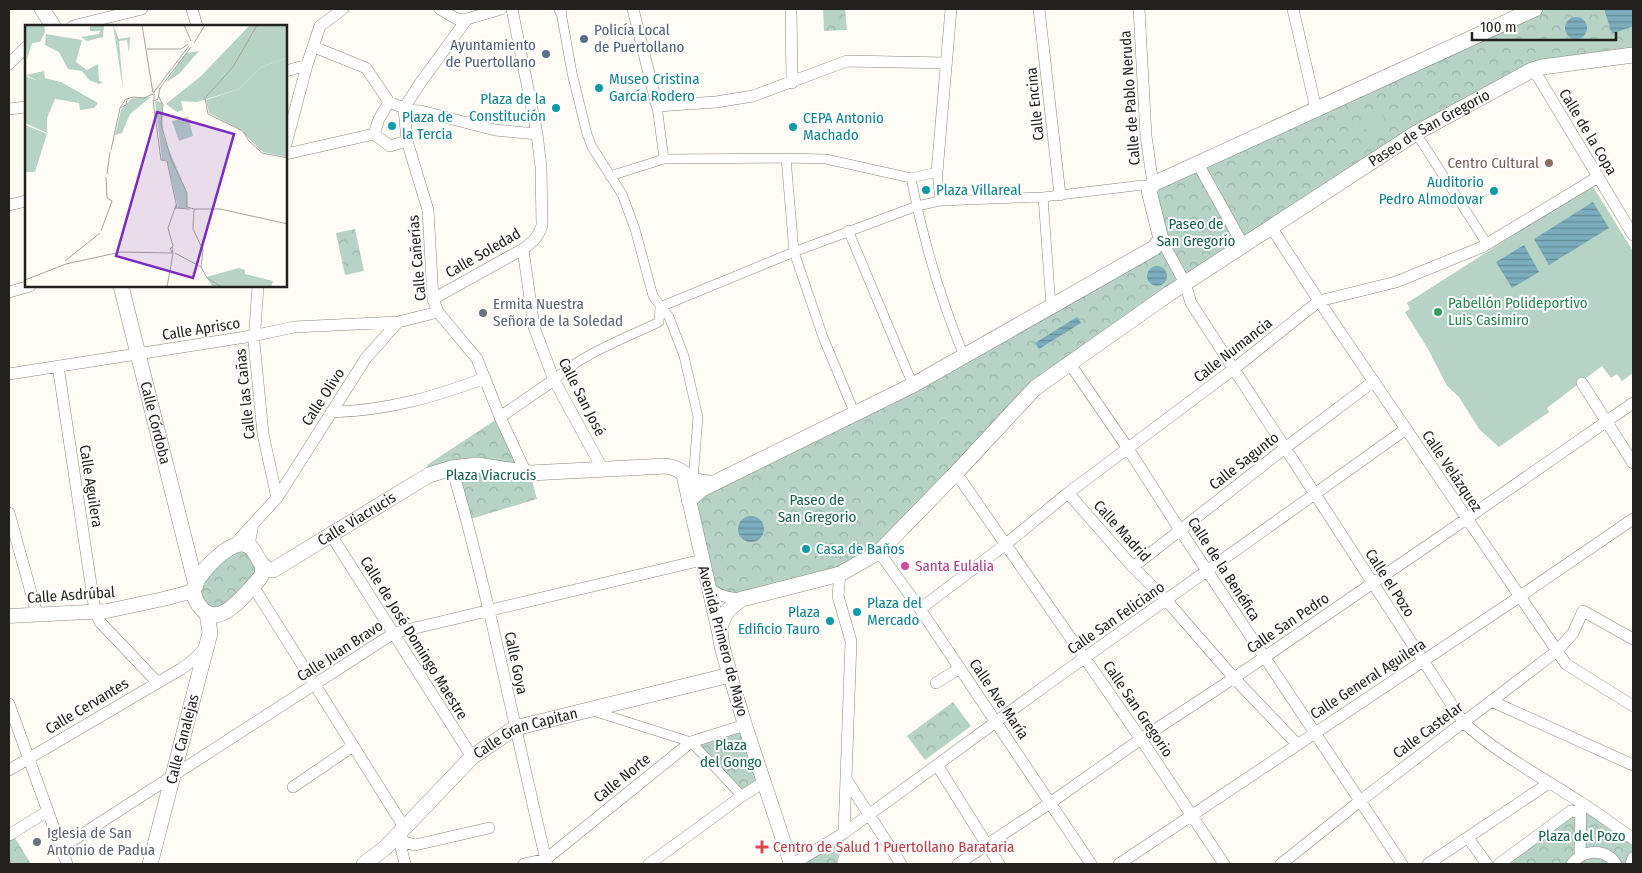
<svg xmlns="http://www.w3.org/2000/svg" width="1642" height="873" viewBox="0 0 1642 873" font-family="'Fira Sans Condensed',sans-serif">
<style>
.park{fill:url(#park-crowns)}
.pitch{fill:#b6d3c5}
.water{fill:url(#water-rules)}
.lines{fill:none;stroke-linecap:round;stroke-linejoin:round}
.pedestrian-casing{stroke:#898780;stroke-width:10}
.minor-casing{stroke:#898780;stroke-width:12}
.tertiary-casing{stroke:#898780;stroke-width:15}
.secondary-casing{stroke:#898780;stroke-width:16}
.pedestrian{stroke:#fff;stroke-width:9}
.minor{stroke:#fff;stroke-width:11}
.tertiary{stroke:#fff;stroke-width:14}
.secondary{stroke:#fff;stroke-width:15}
.service-dot{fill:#5c6f8a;stroke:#fff;stroke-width:2}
.culture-dot{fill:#0f9aa8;stroke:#fff;stroke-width:2}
.education-dot{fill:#8d6e63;stroke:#fff;stroke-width:2}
.leisure-dot{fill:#2e9e5b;stroke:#fff;stroke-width:2}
.worship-dot{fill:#6b7280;stroke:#fff;stroke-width:2}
.hotel-dot{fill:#d1479c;stroke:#fff;stroke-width:2}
.health-dot{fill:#e0444e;stroke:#fff;stroke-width:2}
.labels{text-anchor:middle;stroke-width:4;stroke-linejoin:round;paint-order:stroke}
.service-label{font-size:15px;fill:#4e5e75;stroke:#fff;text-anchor:start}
.culture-label{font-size:15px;fill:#0d838f;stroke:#fff;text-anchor:start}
.street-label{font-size:15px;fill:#22211e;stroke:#fff}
.education-label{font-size:15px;fill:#785e54;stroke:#fff;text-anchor:end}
.park-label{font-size:15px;fill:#156347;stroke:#fff}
.leisure-label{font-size:15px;fill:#27864d;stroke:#fff;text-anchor:start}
.worship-label{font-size:15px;fill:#5b616d;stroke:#fff;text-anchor:start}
.hotel-label{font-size:15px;fill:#b23c85;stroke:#fff;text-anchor:start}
.health-label{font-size:15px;fill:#be3a42;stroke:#fff;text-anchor:start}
.inset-road{fill:none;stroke:#a6a49e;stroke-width:1}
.view{fill:#7b2cbf;fill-opacity:0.15;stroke:#7b2cbf;stroke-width:2.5}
.inset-edge{fill:none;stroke:#22211e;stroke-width:2.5}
</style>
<defs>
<pattern id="park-crowns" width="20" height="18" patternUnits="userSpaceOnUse" patternTransform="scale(1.25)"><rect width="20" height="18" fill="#b6d3c5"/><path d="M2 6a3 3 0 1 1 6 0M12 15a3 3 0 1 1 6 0" fill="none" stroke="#9cb5a9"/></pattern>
<pattern id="water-rules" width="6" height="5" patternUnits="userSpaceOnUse" patternTransform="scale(1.25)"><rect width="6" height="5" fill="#7badbc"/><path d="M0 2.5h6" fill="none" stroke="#648c98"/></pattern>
</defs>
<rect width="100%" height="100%" fill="#fefcf4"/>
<path class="park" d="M823,9H845L847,30L824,31Z
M1535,9H1633V55L1542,67L1425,128L1070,364L894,536L840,574L742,599L717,594L691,497L1161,248L1149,191Z
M355,229L364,271L345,275L336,233Z
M500,417L530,473L537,499L467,520L453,468L430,474L427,465Z
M244,544L263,572L212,616L196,585Z
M953,702L971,726L925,760L907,736Z
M745,725L764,782L742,796L691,742Z
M1581,802L1633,839V853L1628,864H1499Z
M847,830L837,864H793Z
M12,833L31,864H9V835Z"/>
<path class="pitch" d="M1363 123a11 11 0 1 1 22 0a11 11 0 1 1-22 0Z
M1592,185L1633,251V373L1622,381L1617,374L1611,378L1602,366L1547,408L1549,412L1499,447L1479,429L1459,397L1447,386L1428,349L1405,312L1410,309L1407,303Z"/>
<path class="water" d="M1604,9H1633V26L1612,34Z
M1565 28a11 11 0 1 1 22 0a11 11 0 1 1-22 0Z
M1593,202L1609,228L1549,265L1534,239Z
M1524,245L1539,272L1512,288L1496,262Z
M1147 276a10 10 0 1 1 20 0a10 10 0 1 1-20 0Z
M1077,317L1081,323L1039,349L1035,343Z
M738 529a13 13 0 1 1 26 0a13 13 0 1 1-26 0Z"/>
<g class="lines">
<defs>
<path id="pedestrian" d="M561,12L572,73L587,134L592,147L622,194L635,229L653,296L669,317L684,356L698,417L693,480
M657,106L664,159
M1416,133L1487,244
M786,158L794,252L823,337L855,414
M610,176L664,159L786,158L826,159L911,178
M1043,197L1051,306
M940,201L937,172L911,178C923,239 940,298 964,356
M848,230L913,385
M660,307L794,252L917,206L940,201L1043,197L1143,185L1150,187
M554,380C583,353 624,339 659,322L660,307
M593,711L691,742L742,796"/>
<path id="minor" d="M192,9L197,26
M440,9L457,19H467L501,9
M560,9L561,12
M633,9L657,106L716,102L753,96L847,61L946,63
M791,9L792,83
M1039,9L1060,195
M1139,9L1146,136L1153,184
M1293,9L1316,109
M73,26L142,9
M314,47L366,68L389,102
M9,64L26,47
M1532,70L1537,75L1633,235
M286,71L307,65
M389,102L404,108L407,141L390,146L374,134L379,119Z
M404,108L421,82L467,19
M9,109L26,107
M404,110L421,111L495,130L537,134
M407,141L428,210L433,299L438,312L477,359L500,417L526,473
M286,144L307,65L320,26L343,9
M286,154L374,134
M1198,164L1243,245
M937,172L951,9
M9,205L26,201
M1271,227L1319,301L1566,664L1633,706
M1161,239L1185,283L1191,303L1463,722C1498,754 1540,776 1580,802C1598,813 1615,826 1633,839
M523,249L534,327L554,380L602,468
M258,286L254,342L263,434L277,498
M9,292L30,286
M433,299L523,249C533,242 539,236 542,225L541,167L537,134L512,9
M1070,364L1127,447L1180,530L1402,864
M58,366L95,611L100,622L157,682
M9,374L252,336L294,327L398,322L438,312
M1582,383L1633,463
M331,412C385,411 435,397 485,378
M500,417L554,380
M452,468C490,599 515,732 547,864
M956,473L1141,739L1224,864
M1068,493L1133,567L1167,601L1234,678L1297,744
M9,513L37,614
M253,524L277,498L366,358L398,322
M331,535L472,757
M235,544L253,524L250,540L251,548
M879,552L920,609L1091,864
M1133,567L1285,448L1374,381
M840,574L838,596L851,641L844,833
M254,584L256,591L404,827
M708,587C718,596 728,598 742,599
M920,609L1006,544L1068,493L1235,368L1319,301L1396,282L1482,247L1598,177
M936,683L960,668
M1491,701L1633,765
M9,704L67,864
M937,765L999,864
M9,770L181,669L192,661L205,648
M846,779L901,864
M293,787L353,746
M9,835L48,811
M398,835L405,842L415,845L489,828
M398,835L405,864
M1468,838L1487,864
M61,848L394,633L702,560
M1580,856L1581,805
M524,864L546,859L691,742L745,725
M649,864L742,796L764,782
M793,864L844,833L1045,686L1406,429
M958,864L1050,803L1141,739L1234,678L1446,533L1633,403
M1119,864L1519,597L1633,519
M1281,864L1360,801L1557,651L1573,633L1583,611L1633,639
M1428,864L1549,783
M1499,864L1571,811L1581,812
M1572,864C1583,849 1605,848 1616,864
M1631,864L1633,858"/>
<path id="tertiary" d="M683,473L719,632
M9,616L107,611L163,599L194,591
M730,675L745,725L791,864"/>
<g id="secondary">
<path d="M42,9L53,26"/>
<path id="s1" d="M121,286L196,585"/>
<path d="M689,500L702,489L913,385L1154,248L1161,239L1149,191L1153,184L1535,9"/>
<path id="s2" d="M262,566L263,572L260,578C248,591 221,628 203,610C198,605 193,597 194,589C196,575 228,542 243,544C259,546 255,568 273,570L429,475L452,468L477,465L530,473L666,466C688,469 687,484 714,483"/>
<path id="s3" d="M150,864L210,633L207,613"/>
<path id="s4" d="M364,864L385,848L472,757L515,728L730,675C722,644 708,620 742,599L840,574L879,552L956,473L1035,388L1170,293L1416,133L1532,70L1542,67L1633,55"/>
</g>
</defs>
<use href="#pedestrian" class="pedestrian-casing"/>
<use href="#minor" class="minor-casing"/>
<use href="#tertiary" class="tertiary-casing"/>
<use href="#secondary" class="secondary-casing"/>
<use href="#pedestrian" class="pedestrian"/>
<use href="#minor" class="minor"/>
<use href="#tertiary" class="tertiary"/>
<use href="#secondary" class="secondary"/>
</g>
<g class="service-dot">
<circle cx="584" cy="39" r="5"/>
<circle cx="546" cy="54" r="5"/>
</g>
<g class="culture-dot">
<circle cx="599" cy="88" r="5"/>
<circle cx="556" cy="108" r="5"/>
<circle cx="392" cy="126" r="5"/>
<circle cx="793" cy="127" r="5"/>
<circle cx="926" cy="190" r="5"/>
<circle cx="1494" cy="191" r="5"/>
<circle cx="806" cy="549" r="5"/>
<circle cx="857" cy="612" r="5"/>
<circle cx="830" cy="621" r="5"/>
</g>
<circle class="education-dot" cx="1549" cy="163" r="5"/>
<circle class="leisure-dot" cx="1438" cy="312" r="5"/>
<g class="worship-dot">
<circle cx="483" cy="313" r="5"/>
<circle cx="37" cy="842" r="5"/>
</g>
<circle class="hotel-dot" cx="905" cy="566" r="5"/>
<path class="health-dot" d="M759.5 839.5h5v5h5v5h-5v5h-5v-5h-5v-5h5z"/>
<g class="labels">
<g class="service-label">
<text x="594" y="35">Policía Local<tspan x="594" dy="17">de Puertollano</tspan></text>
<text x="536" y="50" text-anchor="end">Ayuntamiento<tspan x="536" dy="17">de Puertollano</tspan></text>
</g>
<g class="culture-label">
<text x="609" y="84">Museo Cristina<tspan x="609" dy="17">García Rodero</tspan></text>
<text x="546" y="104" text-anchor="end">Plaza de la<tspan x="546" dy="17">Constitución</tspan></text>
<text x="402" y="122">Plaza de<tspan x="402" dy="17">la Tercia</tspan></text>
<text x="803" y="123">CEPA Antonio<tspan x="803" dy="17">Machado</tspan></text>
<text x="1484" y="187" text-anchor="end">Auditorio<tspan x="1484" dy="17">Pedro Almodovar</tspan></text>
<text x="936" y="195">Plaza Villareal</text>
<text x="816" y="554">Casa de Baños</text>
<text x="867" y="608">Plaza del<tspan x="867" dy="17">Mercado</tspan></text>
<text x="820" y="617" text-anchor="end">Plaza<tspan x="820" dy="17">Edificio Tauro</tspan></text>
</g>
<g class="street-label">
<text transform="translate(1130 98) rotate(-94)" y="5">Calle de Pablo Neruda</text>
<text transform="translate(1035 104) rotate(-96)" y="5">Calle Encina</text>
<text dy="5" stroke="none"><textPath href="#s4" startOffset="1356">Paseo de San Gregorio</textPath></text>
<text transform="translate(1588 132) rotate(59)" y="5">Calle de la Copa</text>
<text transform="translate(483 253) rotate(-30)" y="5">Calle Soledad</text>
<text transform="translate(417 258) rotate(-95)" y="5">Calle Cañerías</text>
<text transform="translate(201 329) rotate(-9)" y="5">Calle Aprisco</text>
<text transform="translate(1233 350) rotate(-38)" y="5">Calle Numancia</text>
<text transform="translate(245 394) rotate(-96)" y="5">Calle las Cañas</text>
<text transform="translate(323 397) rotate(-57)" y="5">Calle Olivo</text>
<text transform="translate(582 397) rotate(63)" y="5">Calle San José</text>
<text dy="5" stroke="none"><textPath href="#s1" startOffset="141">Calle Córdoba</textPath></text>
<text transform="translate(1244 461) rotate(-38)" y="5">Calle Sagunto</text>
<text transform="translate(1452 471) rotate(56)" y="5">Calle Velázquez</text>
<text transform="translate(91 486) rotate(81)" y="5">Calle Aguilera</text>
<text dy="5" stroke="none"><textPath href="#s2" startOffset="318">Calle Viacrucis</textPath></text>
<text transform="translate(1122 531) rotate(48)" y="5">Calle Madrid</text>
<text transform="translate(1224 569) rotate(57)" y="5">Calle de la Benéfica</text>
<text transform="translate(1390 583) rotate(57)" y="5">Calle el Pozo</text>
<text transform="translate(71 595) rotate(-4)" y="5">Calle Asdrúbal</text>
<text transform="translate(1116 618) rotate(-35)" y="5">Calle San Feliciano</text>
<text transform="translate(1288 623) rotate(-34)" y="5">Calle San Pedro</text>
<text transform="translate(414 638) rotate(58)" y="5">Calle de José Domingo Maestre</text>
<text transform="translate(723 641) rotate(75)" y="5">Avenida Primero de Mayo</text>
<text transform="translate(340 651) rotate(-33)" y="5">Calle Juan Bravo</text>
<text transform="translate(516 663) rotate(78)" y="5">Calle Goya</text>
<text transform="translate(1368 679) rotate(-33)" y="5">Calle General Aguilera</text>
<text transform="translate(999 699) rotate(56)" y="5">Calle Ave María</text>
<text transform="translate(87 706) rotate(-31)" y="5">Calle Cervantes</text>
<text transform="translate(1138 709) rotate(56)" y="5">Calle San Gregorio</text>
<text transform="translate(1428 730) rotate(-37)" y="5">Calle Castelar</text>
<text dy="5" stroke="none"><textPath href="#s4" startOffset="212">Calle Gran Capitan</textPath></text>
<text dy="5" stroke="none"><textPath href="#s3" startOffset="129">Calle Canalejas</textPath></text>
<text transform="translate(622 778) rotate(-39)" y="5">Calle Norte</text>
</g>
<g class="education-label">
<text x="1539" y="168">Centro Cultural</text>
</g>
<g class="park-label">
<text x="1196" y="229">Paseo de<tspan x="1196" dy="17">San Gregorío</tspan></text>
<text x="491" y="480">Plaza Viacrucis</text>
<text x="817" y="505">Paseo de<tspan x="817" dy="17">San Gregorio</tspan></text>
<text x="731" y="750">Plaza<tspan x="731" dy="17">del Gongo</tspan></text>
<text x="1582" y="841">Plaza del Pozo</text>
</g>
<g class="leisure-label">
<text x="1448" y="308">Pabellón Polideportivo<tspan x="1448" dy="17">Luis Casimiro</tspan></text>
</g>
<g class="worship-label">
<text x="493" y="309">Ermita Nuestra<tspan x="493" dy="17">Señora de la Soledad</tspan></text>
<text x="47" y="838">Iglesia de San<tspan x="47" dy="17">Antonio de Padua</tspan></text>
</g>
<g class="hotel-label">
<text x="915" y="571">Santa Eulalia</text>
</g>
<g class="health-label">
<text x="773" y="852">Centro de Salud 1 Puertollano Barataria</text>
</g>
</g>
<g transform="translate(25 25)">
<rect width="262" height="262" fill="#fefcf4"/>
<path d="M0,0H19L20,7L15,17L7,18L2,34ZM65,0H79L78,12L62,16L56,12L74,9L75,6H65ZM21,9L57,15L51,37L62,45L73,39L74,56L78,57L74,59L64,55L57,46L43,44L34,27L20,20ZM262,33V132L238,127L214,104L184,88L181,75L214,64L236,42ZM19,46L20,53L36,57L73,78L69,83L55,85L54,78L30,74L22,93V108L0,98V51L13,56L1,50ZM0,100L22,109L10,147H0Z" fill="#b6d3c5"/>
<path d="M225,0H262V33L236,42L214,64L172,77L156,76L158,85L152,87L141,79L176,51Z" fill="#b6d3c5"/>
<path d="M88,0L94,14L105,12L104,28L102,15L94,16L98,64ZM174,26L154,49L141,57L161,28ZM126,72L105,89L97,108L90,110L96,85L107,73ZM130,76L137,77L138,110L162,168V183H153L142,135H137ZM214,243L220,245V249L248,256L246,262H188L181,252Z" fill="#b6d3c5"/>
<path d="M163,92L168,111L154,116L147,96Z" fill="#b6d3c5"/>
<path class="inset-road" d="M117,0L128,68M159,0L166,16M169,18L180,0M164,21L129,67V76L133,74L135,63L166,22M122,24H156L163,19M134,72L138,80L136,99L146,134L162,168V182L169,184L168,204L178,225L176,242L150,228M102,74L101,80L95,83L100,75L101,74L105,73L108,72L119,73L128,69M128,75L136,135L142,136L152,183M216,105L183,89L180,73L208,42L232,0M219,107L223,115L237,128L263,133M86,125L95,83M82,149L85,127M150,183L165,184M169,184H195L263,199M76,206L87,176L82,173L81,152M147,222L148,229L145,224L148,221L143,203L151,180M40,236L75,208M41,239L96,227L147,228M176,242L182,253L197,262M0,255L41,239M142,262L148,229"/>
<path class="view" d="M132,87L209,109L168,253L91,231Z"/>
<rect width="262" height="262" class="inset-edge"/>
</g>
<rect width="1642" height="873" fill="none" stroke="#22211e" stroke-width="20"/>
<path d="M1472 32v8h144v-8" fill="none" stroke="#22211e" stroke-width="2.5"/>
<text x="1480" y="32" font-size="15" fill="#22211e" stroke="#ffffff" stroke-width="4" paint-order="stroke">100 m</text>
</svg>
